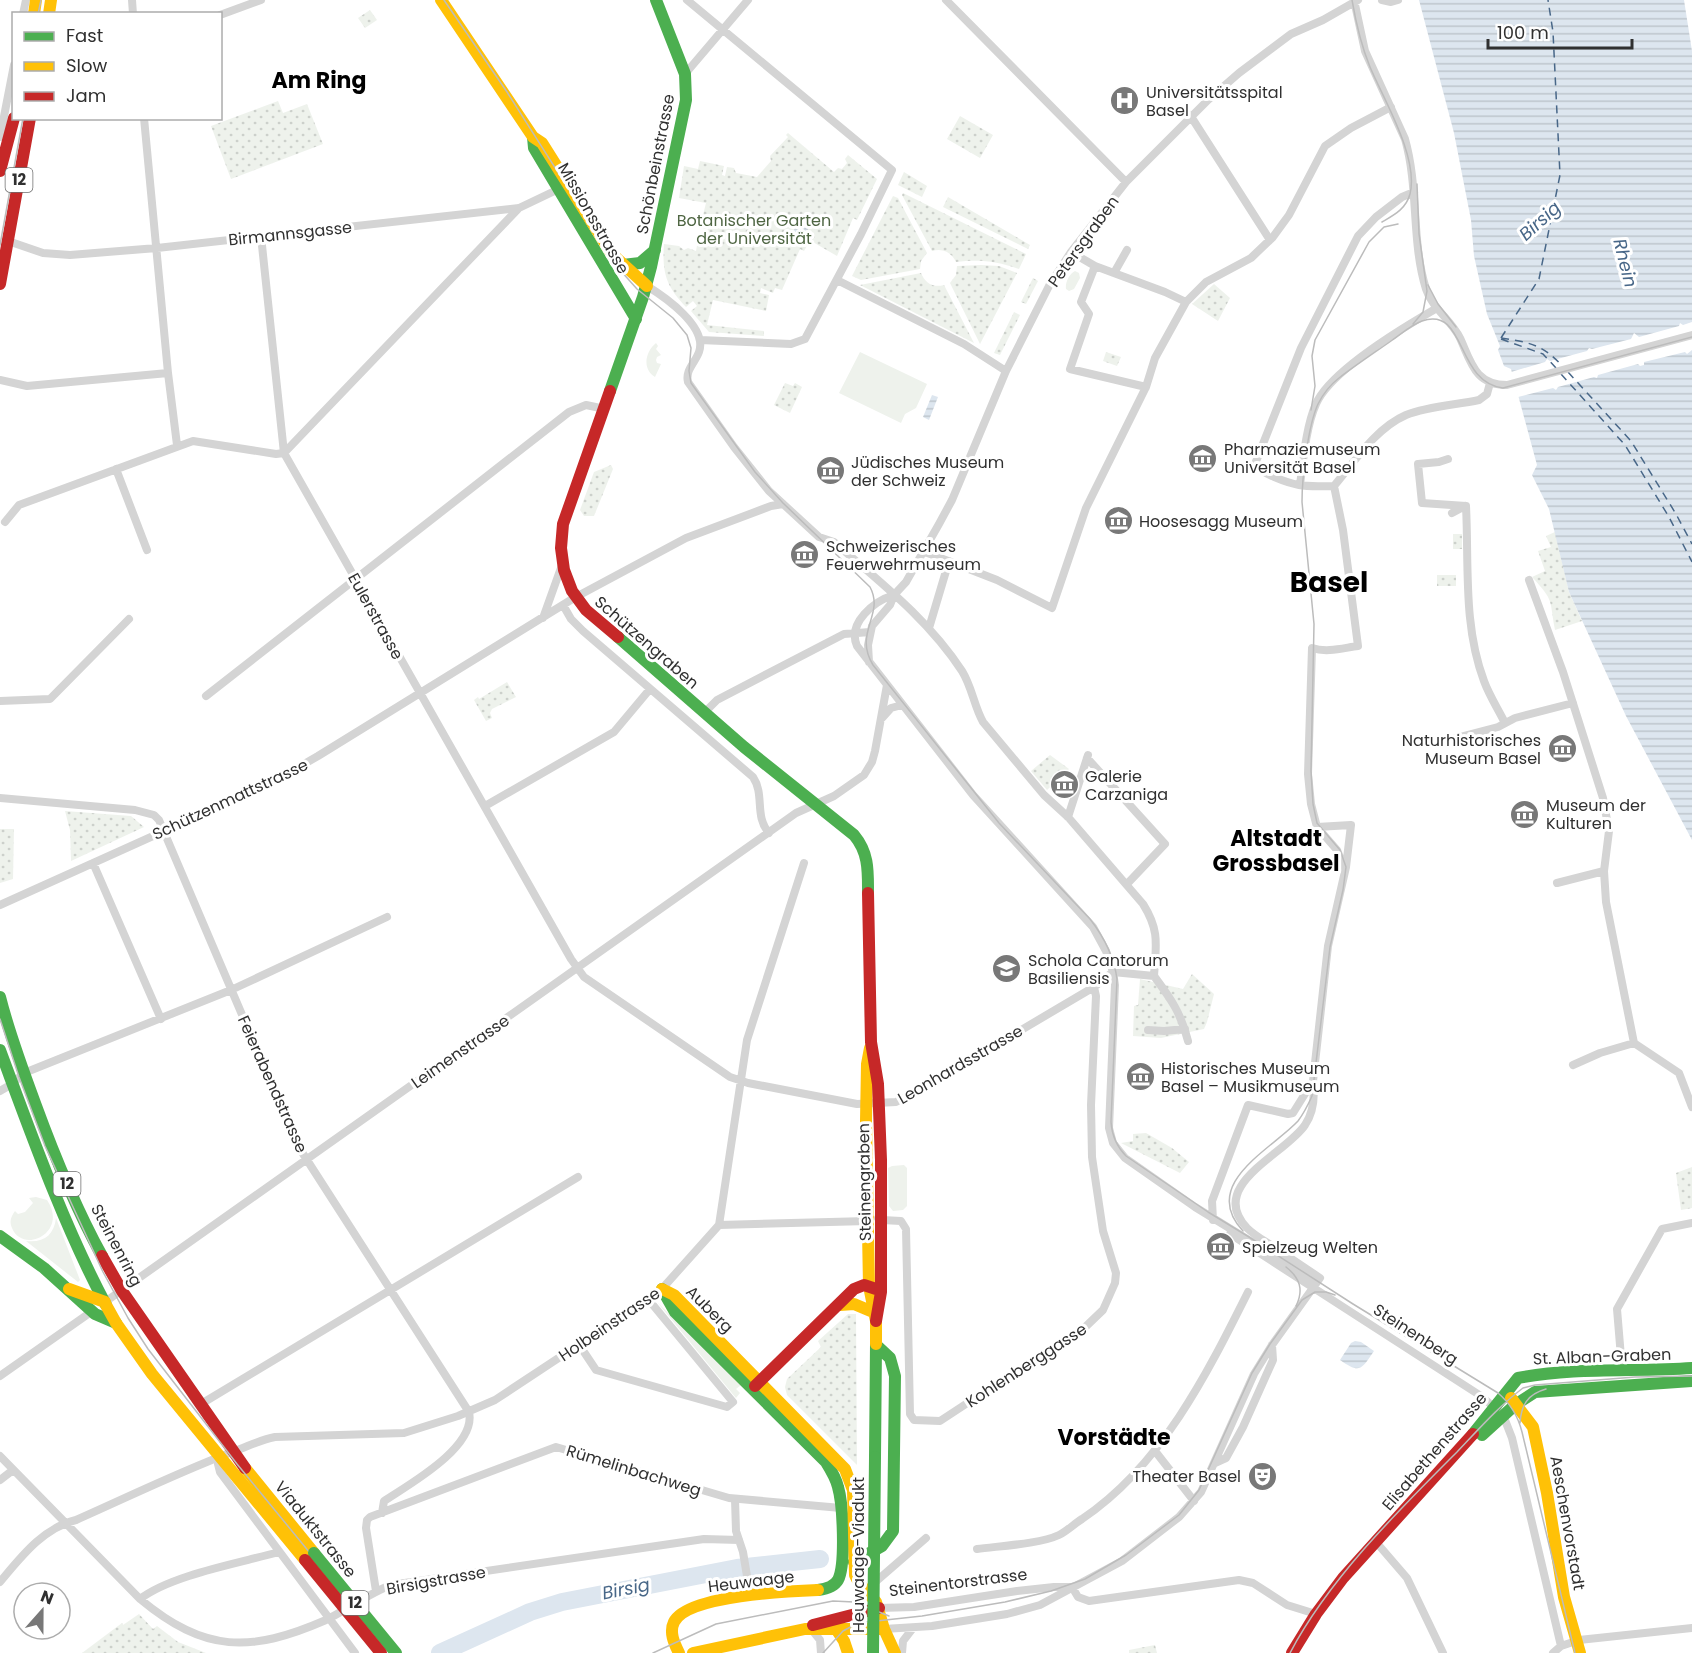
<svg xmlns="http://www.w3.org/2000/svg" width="1692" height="1653" viewBox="0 0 1692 1653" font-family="Poppins,sans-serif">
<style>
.grass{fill:#eef2ec}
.park{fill:url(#park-dots)}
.water{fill:url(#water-rules)}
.pier{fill:#fff}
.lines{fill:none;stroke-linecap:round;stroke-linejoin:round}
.river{stroke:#dde6ef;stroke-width:18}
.ferry{stroke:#486788;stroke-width:1.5;stroke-dasharray:8 6;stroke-linecap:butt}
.street{stroke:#d4d4d4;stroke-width:8}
.fast{stroke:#4caf50;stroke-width:12}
.slow{stroke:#ffc107;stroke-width:12}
.jam{stroke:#c62828;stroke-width:12}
.tram{stroke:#bcbcbc;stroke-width:1.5}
.fast-bridge{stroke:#4caf50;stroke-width:12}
.jam-bridge{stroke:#c62828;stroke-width:12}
.labels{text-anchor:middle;stroke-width:6;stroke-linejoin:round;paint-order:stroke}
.shield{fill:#fff;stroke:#6e6e6e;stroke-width:1.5}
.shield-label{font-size:15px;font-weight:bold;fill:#303030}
.poi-label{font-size:16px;fill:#303030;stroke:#fff;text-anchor:start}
.street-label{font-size:16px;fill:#303030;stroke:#fff}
.park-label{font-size:16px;fill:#4f6643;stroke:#fff}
.water-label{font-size:18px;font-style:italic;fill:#486788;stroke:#fff}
.district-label{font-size:22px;font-weight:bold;fill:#000;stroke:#fff}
.town-label{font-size:28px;font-weight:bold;fill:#000;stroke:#fff}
</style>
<defs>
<pattern id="park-dots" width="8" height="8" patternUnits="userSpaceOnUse" patternTransform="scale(1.5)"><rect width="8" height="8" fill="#eef2ec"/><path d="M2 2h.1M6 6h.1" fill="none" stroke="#ccd0cb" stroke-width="1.8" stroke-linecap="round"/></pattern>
<pattern id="water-rules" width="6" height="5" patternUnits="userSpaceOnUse" patternTransform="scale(1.5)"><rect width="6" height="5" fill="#dde6ef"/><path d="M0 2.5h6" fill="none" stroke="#bec6cd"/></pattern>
</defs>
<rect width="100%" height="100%" fill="#fff"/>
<path class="grass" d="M1075,271L1079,273L1080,278L1074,289L1069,291L1066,289C1065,283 1069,274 1075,271Z
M656,343L658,346L656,349L661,355L657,357L656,360L657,363L661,364L655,377C642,369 645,352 656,343Z
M860,352L927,384L916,408L905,414L901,423L839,393Z
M904,1165L907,1168V1206L903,1210L893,1211L889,1206L888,1168L892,1166Z
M36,1197L47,1200C69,1232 23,1255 12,1228C9,1221 11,1217 15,1211L18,1214L25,1212L33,1203L29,1198Z
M56,1218L80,1280L78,1282L26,1241C44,1243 54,1235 56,1218Z
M657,1302L741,1385L736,1389L740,1393L736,1398Z"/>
<path class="park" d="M370,10L377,20L365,28L358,18Z
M278,101L283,113L307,104L323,144L231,179L211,126Z
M960,116L993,135L980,158L947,139Z
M788,133L834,172L838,168L842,169L847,163L845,159L848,155L877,179L857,220L853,218L837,256L811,241L813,243L811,246L808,244L804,251L800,249L782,290L775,288L773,293L761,288L760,293L769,295L766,311L713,300L707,325L764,331V336L709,332L691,311L697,306L693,301L686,307C666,286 662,273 664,244L679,246L684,250L688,248L696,251L699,235H702L705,220L702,219L706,203L679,198L684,166L698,169L700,161L724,166L722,175L725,176L727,167L734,168L736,173L757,177L771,161L770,156L788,137L786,135Z
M904,172L927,186L922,197L898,185Z
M903,193L1026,254L1019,269C997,261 979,259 956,262C951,252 943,248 932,251L902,195Z
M893,196L898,198L927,253L921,261L920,269L861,280L852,276Z
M948,197L1030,245L1028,249L943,207Z
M981,265L999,266L1017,273L980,344L950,283L956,275L957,266Z
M921,273C925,283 933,288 944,285L974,343L860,285Z
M1033,278L1038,281L1026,304L1021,302Z
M1214,284L1230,298L1218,321L1192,304Z
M1014,312L1020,315L1000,355L994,353Z
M1106,352L1121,357L1117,366L1103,361Z
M785,383L793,386L795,383L802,387L790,413L774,405Z
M611,465L613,469L594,516H584L580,510L594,472Z
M1555,532L1569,592L1582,621L1555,630C1549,599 1555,602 1532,577L1545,571L1538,551L1551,547L1546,536Z
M1453,534H1462V549H1453Z
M1437,575H1456V586H1437Z
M507,682L516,697L492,709L490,713L492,718L486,721L474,700L478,697L479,699Z
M1050,755L1069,769L1047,790L1031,771Z
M65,811L131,816L144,827L71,861L70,830Z
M0,829H14L13,879L0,883Z
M1192,974L1214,994L1207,1022L1204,1029L1161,1038L1133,1036L1134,1006L1138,1005L1140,979L1183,989Z
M1146,1133L1172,1148L1189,1162L1180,1173L1121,1143L1133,1141V1134Z
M1692,1167V1208L1681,1210L1676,1173Z
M848,1314H856L857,1465L787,1395L785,1387L787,1379L821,1347L818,1341Z
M139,1614L153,1629L157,1626L178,1642L206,1653H82L122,1623L123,1625Z
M1155,1645L1157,1653H1129V1650Z"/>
<path class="water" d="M1419,0H1684L1692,51V840L1626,716L1569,592L1549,509L1532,475L1537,465L1511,369L1504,366L1498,350L1500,346L1487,314L1474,256L1471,220L1454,133Z
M806,221L809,227L806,234H799L794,243H789L786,240L787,234L794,230L797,223Z
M932,395L938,397L929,420L923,417Z
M1355,1341L1361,1342L1374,1351C1361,1370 1360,1374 1340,1360L1351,1343Z"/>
<path class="pier" d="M1692,322V350L1687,354L1685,352L1644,362V365L1640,366L1638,364L1598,375L1597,378L1594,377L1558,387L1556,390L1553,388L1518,397L1511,372L1545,362L1547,359L1550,361L1587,351L1589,348L1592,349L1631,339L1634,333L1639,337L1679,326L1680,323L1683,325Z"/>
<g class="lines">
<path class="river" d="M440,1653L530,1612L562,1602L737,1568L820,1559"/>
<path class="ferry" d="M1501,338L1539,279L1560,175L1553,32L1548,0
M1501,338C1529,342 1544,345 1563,367
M1501,339L1543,354L1556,368
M1568,372L1631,441L1676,514L1692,544
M1561,374L1625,445L1669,517L1692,562"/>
<path class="street" d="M132,0L133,14
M687,0L892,170L861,234L805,339L791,344L700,340
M946,0L1126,182
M1354,0L1365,51L1405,139C1419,188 1411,241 1426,289C1432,308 1451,320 1460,338C1471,362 1475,385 1507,385L1692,335
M1382,0L1391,2L1398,0
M23,14L26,0
M220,15L261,0
M685,74L748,0
M1190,115L1270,240
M144,118L168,373L177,445
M0,137L14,65
M261,236L284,453L571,959L584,977L730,1077L748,1083L857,1104L896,1102L923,1088L1094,987L1113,972
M8,241L43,253L70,255L157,248L519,208L563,187
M1071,252L1095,266L1081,302L1089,314L1070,369L1146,387
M1095,266L1165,292L1186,302
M1114,273L1127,250
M837,280L964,344L1006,371
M647,286C665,297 708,327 699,352C695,363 685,370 688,382L734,447L769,491L819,537L834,542C880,582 928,619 962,671C972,687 974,706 983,722L1044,795L1068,817L1143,904C1160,931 1156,945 1154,976
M0,380L27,386L168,373
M1448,459L1439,462L1418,464L1422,503L1466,506
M116,469L147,550
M1300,485C1303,462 1306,426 1316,404C1330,371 1404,327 1437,308
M1334,486L1343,530L1358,646C1343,648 1327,653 1312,648L1308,774L1311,804L1317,827L1337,850L1344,867
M1334,486C1322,486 1310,487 1299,485C1288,483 1259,473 1255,464L1301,348L1358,236L1376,217L1402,197L1414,192
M1334,486C1355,461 1376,428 1406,415C1429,406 1456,405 1479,400L1487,394L1490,383
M1466,506C1469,565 1463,625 1484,681C1489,695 1498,709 1505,723
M1452,513L1465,506
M5,522L19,505L193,441L276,454L284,453L519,208
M925,552L997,580L1052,608L1086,508L1146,387L1155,358L1186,302L1206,282L1251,258L1273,237L1289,215L1325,146L1351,128L1391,107
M1529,580L1563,672L1603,798L1609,831L1604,871L1606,902L1634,1043
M894,595C874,601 847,623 857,646L973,795L1093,927L1106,951L1113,972L1115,985L1109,1128L1113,1143L1125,1158L1195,1207L1312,1279
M563,605L571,619L583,631L753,777C765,795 754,816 769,833
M543,618L562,565
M929,628L949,561
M869,662L868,645L872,626L890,605L894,595L906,582L939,524L952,500L1006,371L1049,286L1071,252L1126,182L1208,100L1239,73L1291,34L1323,20L1358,0
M206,696L569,412L586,405L605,409
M0,701L50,699L129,619
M704,713L717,700L844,634L870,632
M882,718L891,708L902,705
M1452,739L1498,727L1515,718L1573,703
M1087,758L1165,844L1127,884
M0,798L135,810L154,815L159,820L298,1146L469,1412C477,1447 408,1485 384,1501L382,1513
M485,806L614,732L650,689
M1068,817L1088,755
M93,863L161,1019
M1557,883L1604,871
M0,905L273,782L318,756L574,598L686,538L771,506L783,504
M1113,972L1154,976C1171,999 1181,1013 1188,1041
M1148,1030L1164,1031L1185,1029
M1634,1043L1679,1073L1692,1107
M1573,1065L1600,1053L1634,1043
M0,1091L12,1084L24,1073L231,990L387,917
M878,1218L882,1220L901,1221L906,1229L910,1414L914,1420L940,1421L1004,1379L1079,1333L1103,1310L1115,1283L1116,1273L1103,1231L1092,1157L1091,1105L1096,996L1094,987
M1213,1220L1212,1201L1248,1105L1288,1114L1293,1113L1313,1081
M719,1225L868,1221
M1230,1234L1481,1396L1503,1415L1512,1438L1561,1646
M105,1302L796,813L834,796L864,775L872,762L875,751L887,685
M580,1346L596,1370L727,1407L733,1402L648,1299
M1622,1369L1617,1309L1662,1229L1692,1223
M0,1376L91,1312
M201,1404L578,1177
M1155,1451L1194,1501
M0,1456L140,1599C205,1653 250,1653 326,1620C348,1609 368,1594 391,1585L704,1539L739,1540
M219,1457L218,1464L220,1472L355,1653
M1215,1463L1226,1458L1243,1427L1273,1360L1272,1345
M0,1480L13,1470
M735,1499L736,1531L743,1552L750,1594
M1376,1542L1407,1578L1443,1653
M977,1549C999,1546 1040,1544 1059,1535C1067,1531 1074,1524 1082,1519C1161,1466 1206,1376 1248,1292
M0,1582C21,1557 43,1528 76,1520C128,1497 179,1472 232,1452C247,1447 259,1440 275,1437L404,1433L458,1416L495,1400L660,1291L719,1225L747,1040L804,863
M873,1584L926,1538
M1072,1587L1078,1597L1089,1601L1239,1580L1253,1583L1287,1605L1316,1614
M376,1591L366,1528L367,1520L370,1517L556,1447L729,1498L841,1508
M140,1599C171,1575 240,1563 279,1552
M879,1608L914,1607L1017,1591L1054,1587H1071
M884,1629L932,1626L1007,1614L1040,1605L1122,1561L1179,1517L1201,1492L1254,1374L1272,1345L1320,1278C1305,1268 1289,1257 1274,1247C1265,1241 1255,1236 1247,1228C1206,1185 1286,1154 1305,1125C1314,1112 1315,1097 1313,1081L1328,946L1346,867L1351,825L1317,827
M812,1630L820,1640L821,1653
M902,1653L903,1641L913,1628
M1553,1653L1561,1646L1579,1640L1692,1628"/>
<path class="fast" d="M533,137L534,148L636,319
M623,265L640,263L655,250
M610,391L643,297L651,267L686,100L685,74L656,0
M618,637L744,747L854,835C869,853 868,871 868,893
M0,997C9,1033 22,1068 35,1103C54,1155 75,1207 102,1256
M0,1050C32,1136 63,1224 106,1305
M0,1236L44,1268L95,1314L116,1323
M662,1289L675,1312L826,1462C831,1470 836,1478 838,1487C843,1504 846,1565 838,1580C834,1587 825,1589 818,1590
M1473,1434L1518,1378C1575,1367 1634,1372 1692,1368
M1482,1435L1515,1405L1535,1392L1692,1381
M875,1457L876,1344
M854,1562L882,1546L893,1531L895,1376L890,1358L876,1345"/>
<path class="slow" d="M441,0L533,137L542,143L612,254L647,286
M34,14L36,0
M49,14L51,0
M870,1048L867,1064L866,1121L869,1286L876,1321V1344
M69,1289L105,1302
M662,1289L674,1295L845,1469L853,1490L855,1575L859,1583L876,1602L884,1629L895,1653
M106,1305L116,1323L152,1374L305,1560
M840,1305L854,1304L873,1312
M1511,1398L1533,1427L1547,1493L1564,1597L1580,1653
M245,1468L314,1553
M836,1629L844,1641L848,1653
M679,1653C674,1643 669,1632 674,1622C687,1595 790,1591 818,1590
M693,1653L805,1629H883"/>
<path class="jam" d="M0,171L14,118
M0,284L30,118
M610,391L563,524L561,548L564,570L572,591L586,610L618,637
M868,893L871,1042L878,1084L881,1160V1292L876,1321
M102,1256L122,1291L245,1468
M755,1386L854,1289L864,1285L876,1289
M813,1625L879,1608
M1292,1653L1316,1614L1343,1578L1473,1434"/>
<path class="tram" d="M444,0L507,92L620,270L637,289L673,318L687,335L691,348L689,371L691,383L755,472L783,503L870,587C885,615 853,632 873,665L999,823L1090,919C1104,937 1114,956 1117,979L1111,1122C1112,1136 1116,1146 1126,1156L1208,1212L1249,1237L1353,1304L1498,1393C1511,1404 1518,1416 1522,1432L1575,1653
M1352,0C1356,23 1361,45 1370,67C1384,100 1419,158 1410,194C1406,209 1394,215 1382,222
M38,14L41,0
M0,245L23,118
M1428,285L1438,304L1456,327
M1413,324L1423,312L1427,291L1419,234L1417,184
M1311,410L1315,386L1312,356L1315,340L1369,242L1384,227L1398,224
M0,1019L19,1077L45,1146L103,1272L128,1318L148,1349L237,1464L392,1653
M1243,1231C1199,1184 1272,1149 1298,1121C1304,1113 1308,1105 1312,1096L1330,947L1343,890L1346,867L1340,850L1317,823L1313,804L1311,771L1314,624L1302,502C1302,477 1308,426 1318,404C1323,394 1330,385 1339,378C1356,365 1374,353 1391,341C1401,334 1411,325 1422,321C1467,306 1455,382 1503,388L1692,337
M1286,1267C1300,1278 1304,1290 1296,1306
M1520,1423C1521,1405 1528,1394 1546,1389
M653,1653L716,1624L833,1601L854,1602L889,1616
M823,1653L843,1631L858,1623L922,1616L1005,1602L1051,1591L1085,1579L1126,1555L1179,1515L1199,1490L1252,1373L1270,1344L1302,1300L1315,1292H1326L1335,1295
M1290,1653C1329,1579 1398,1511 1457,1452C1478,1430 1499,1406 1523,1388L1535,1385L1635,1377L1692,1376"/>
<path class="fast-bridge" d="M314,1553L396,1653
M873,1653L875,1457"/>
<path class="jam-bridge" d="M305,1560L381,1653"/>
</g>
<defs>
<symbol id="hospital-disc" viewBox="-11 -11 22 22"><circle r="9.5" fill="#787878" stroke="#fff"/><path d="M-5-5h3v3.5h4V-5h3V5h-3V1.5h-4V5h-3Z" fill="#fff"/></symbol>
<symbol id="museum-disc" viewBox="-11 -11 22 22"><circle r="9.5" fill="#787878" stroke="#fff"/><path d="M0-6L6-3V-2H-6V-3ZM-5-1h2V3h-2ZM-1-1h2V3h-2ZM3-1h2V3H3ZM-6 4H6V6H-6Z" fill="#fff"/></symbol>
<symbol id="university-disc" viewBox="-11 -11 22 22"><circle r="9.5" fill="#787878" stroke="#fff"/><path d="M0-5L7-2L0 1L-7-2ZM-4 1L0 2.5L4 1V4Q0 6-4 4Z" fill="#fff"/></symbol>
<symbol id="theatre-disc" viewBox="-11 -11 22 22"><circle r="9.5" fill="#787878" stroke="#fff"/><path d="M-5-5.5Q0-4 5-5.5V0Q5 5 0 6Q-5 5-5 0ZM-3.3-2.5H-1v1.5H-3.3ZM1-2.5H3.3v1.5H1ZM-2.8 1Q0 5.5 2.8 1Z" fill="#fff"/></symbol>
</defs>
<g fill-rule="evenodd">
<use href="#hospital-disc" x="1108" y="84" width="33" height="33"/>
<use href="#museum-disc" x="1186" y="442" width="33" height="33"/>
<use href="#museum-disc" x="814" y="454" width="33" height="33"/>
<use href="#museum-disc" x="1102" y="504" width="33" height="33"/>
<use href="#museum-disc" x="788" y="538" width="33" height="33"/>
<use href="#museum-disc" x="1546" y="732" width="33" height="33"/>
<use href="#museum-disc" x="1048" y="768" width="33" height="33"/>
<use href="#museum-disc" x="1508" y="798" width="33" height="33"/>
<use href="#university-disc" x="990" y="952" width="33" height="33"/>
<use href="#museum-disc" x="1124" y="1060" width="33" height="33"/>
<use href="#museum-disc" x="1204" y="1230" width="33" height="33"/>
<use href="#theatre-disc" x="1246" y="1460" width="33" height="33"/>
</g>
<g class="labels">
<g class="shield">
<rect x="5.5" y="168" width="27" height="24" rx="4.5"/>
<rect x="53.5" y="1172" width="27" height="24" rx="4.5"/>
<rect x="341.5" y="1591" width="27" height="24" rx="4.5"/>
</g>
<g class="shield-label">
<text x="19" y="185">12</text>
<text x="67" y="1189">12</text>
<text x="355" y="1608">12</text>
</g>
<g class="poi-label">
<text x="1146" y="98">Universitätsspital<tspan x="1146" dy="18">Basel</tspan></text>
<text x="1224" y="455">Pharmaziemuseum<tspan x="1224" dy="18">Universität Basel</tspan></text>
<text x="851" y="468">Jüdisches Museum<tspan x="851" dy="18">der Schweiz</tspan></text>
<text x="1139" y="527">Hoosesagg Museum</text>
<text x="826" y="552">Schweizerisches<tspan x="826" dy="18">Feuerwehrmuseum</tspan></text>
<text x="1541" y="746" text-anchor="end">Naturhistorisches<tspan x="1541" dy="18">Museum Basel</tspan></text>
<text x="1085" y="782">Galerie<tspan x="1085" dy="18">Carzaniga</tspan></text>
<text x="1546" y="811">Museum der<tspan x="1546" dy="18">Kulturen</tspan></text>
<text x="1028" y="966">Schola Cantorum<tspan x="1028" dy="18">Basiliensis</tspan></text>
<text x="1161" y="1074">Historisches Museum<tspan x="1161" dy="18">Basel – Musikmuseum</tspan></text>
<text x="1242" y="1253">Spielzeug Welten</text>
<text x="1241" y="1482" text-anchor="end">Theater Basel</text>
</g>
<g class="street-label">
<text transform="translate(655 164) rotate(-79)" y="6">Schönbeinstrasse</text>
<text transform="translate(594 218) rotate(60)" y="6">Missionsstrasse</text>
<text transform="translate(290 233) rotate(-6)" y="6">Birmannsgasse</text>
<text transform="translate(1083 241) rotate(-54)" y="6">Petersgraben</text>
<text transform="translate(376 616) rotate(61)" y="6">Eulerstrasse</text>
<text transform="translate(647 642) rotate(41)" y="6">Schützengraben</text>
<text transform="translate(230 799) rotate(-25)" y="6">Schützenmattstrasse</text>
<text transform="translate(460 1051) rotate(-35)" y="6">Leimenstrasse</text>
<text transform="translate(960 1064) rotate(-30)" y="6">Leonhardsstrasse</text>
<text transform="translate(273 1084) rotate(66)" y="6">Feierabendstrasse</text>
<text transform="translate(864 1182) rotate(-91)" y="6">Steinengraben</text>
<text transform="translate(117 1245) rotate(62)" y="6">Steinenring</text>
<text transform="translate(710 1309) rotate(45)" y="6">Auberg</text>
<text transform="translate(609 1324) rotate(-34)" y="6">Holbeinstrasse</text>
<text transform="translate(1416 1334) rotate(33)" y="6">Steinenberg</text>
<text transform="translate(1602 1356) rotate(-2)" y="6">St. Alban-Graben</text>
<text transform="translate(1026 1365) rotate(-33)" y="6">Kohlenberggasse</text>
<text transform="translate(1434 1451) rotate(-49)" y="6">Elisabethenstrasse</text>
<text transform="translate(634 1470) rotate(17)" y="6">Rümelinbachweg</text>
<text transform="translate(1568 1523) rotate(80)" y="6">Aeschenvorstadt</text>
<text transform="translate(316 1529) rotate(51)" y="6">Viaduktstrasse</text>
<text transform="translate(858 1555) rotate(-90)" y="6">Heuwaage-Viadukt</text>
<text transform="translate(436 1580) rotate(-10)" y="6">Birsigstrasse</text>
<text transform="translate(751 1581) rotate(-7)" y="6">Heuwaage</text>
<text transform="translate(958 1582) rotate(-7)" y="6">Steinentorstrasse</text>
</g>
<g class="park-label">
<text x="754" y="226">Botanischer Garten<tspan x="754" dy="18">der Universität</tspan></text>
</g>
<g class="water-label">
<text transform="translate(1540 221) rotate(-42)" y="6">Birsig</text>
<text transform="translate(1625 263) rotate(76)" y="6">Rhein</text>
<text transform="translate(626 1589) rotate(-11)" y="6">Birsig</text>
</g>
<g class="district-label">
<text x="319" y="88">Am Ring</text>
<text x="1276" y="846">Altstadt<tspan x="1276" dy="25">Grossbasel</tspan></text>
<text x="1114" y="1445">Vorstädte</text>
</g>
<g class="town-label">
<text x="1329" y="592">Basel</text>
</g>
</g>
<rect x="12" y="12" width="210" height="108" fill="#ffffff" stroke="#acacac" stroke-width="1.5"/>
<rect x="24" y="32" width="30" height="9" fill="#4caf50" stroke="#acacac" stroke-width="1.5"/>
<text x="66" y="42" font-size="18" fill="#303030">Fast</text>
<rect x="24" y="62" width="30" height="9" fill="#ffc107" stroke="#acacac" stroke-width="1.5"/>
<text x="66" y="72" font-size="18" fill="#303030">Slow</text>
<rect x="24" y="92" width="30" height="9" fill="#c62828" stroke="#acacac" stroke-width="1.5"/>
<text x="66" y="102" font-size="18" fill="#303030">Jam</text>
<g transform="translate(42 1611) rotate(21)"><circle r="28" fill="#ffffff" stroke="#acacac" stroke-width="1.5"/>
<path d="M0-4.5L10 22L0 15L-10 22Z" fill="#787878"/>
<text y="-9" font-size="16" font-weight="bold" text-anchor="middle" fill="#303030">N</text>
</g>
<path d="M1488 39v9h144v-9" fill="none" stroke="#303030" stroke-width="3"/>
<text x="1497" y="39" font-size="18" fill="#303030" stroke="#ffffff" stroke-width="4.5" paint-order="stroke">100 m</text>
</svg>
